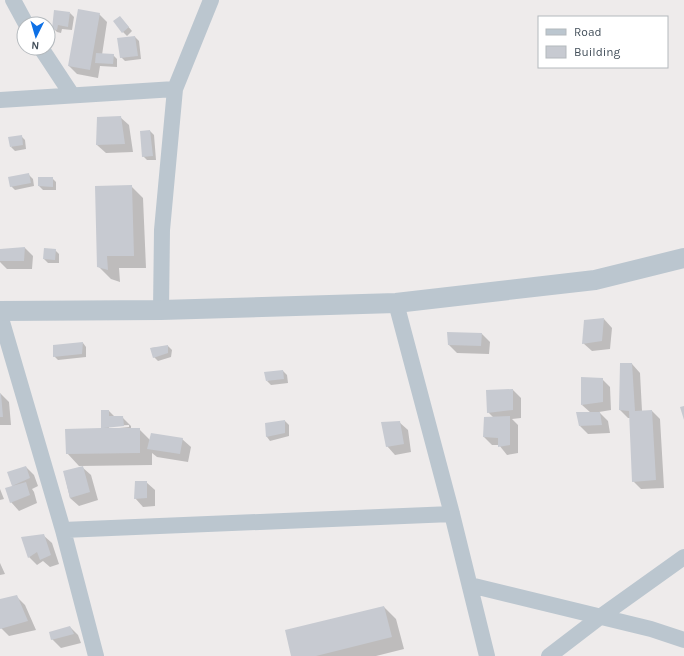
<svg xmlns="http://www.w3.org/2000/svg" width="684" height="656" viewBox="0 0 684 656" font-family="Karla,sans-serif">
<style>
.shadow{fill:#0003;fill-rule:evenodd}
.building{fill:#c7cad1}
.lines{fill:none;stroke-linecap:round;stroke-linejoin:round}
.minor{stroke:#bbc6cf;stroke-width:16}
.tertiary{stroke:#bbc6cf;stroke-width:20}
</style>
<rect width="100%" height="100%" fill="#eeebeb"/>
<path class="shadow" d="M70,13L74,17L72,30L62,29L61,33L57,32L53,28Z
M99,14L107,22L102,55H113L117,59V67L100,66L98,78L77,74L69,66Z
M120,17L132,31L127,36L123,32Z
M135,37L139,41L141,59L125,61L121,57Z
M120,117L129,125L133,152L106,153L97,145Z
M150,131L154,135L156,160H147L143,156Z
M21,136L25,140L26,149L15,151L11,147Z
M29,175L33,179L34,186L15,190L11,186Z
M52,178L56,182V190H43L39,186Z
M131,186L143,198L146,268H119L120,282L111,279L98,266Z
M25,248L33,256L32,269H7L0,262V250Z
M55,250L59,254V263H48L44,259Z
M604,319L612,328L610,349L592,351L583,343Z
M482,334L490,342L489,354L457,353L449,345Z
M83,343L86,347V357L58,360L54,356Z
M168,346L172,350L171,357L158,361L154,357L151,348Z
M632,364L640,373L642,411H652L660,419L664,488L641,489L633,481L630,418H628L620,410Z
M283,371L287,375L288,383L271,385L267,381Z
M602,379L610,387L611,410L599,412L608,421L610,433L588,434L580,426L591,413L582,405Z
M513,390L521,398V418L512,419L518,425V453L507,455L499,445H492L484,437L493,417L488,412Z
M0,393L9,402L11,425H0Z
M109,411L115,417H122L131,426V429H139L150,440L182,439L191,447L188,462L157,457L152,453V465L79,466L67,453L102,429ZM129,425V427L109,429V426Z
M285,421L289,425V436L270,441L267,437L266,424Z
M399,422L408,430L411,452L395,455L387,446Z
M26,467L34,475L38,486L32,489L34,492L37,503L19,511L11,502L13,487L8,473Z
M82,467L91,475L98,500L79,506L70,498L64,472Z
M146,482L155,490V506L143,507L135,498Z
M0,489L4,499L0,500Z
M43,535L52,543L59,564L50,567L43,561L37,565L29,557Z
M0,563L5,574L0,575Z
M16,596L25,605L36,630L9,636L1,628L0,624V600Z
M384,607L396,619L404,649L376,656H293Z
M70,627L78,635L81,643L61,648L52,639Z"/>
<path class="building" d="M78,9L100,13L90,70L68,66Z
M54,10L70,12L68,27L58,25L57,30L52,29Z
M120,16L129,27L122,33L113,21Z
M135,36L138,56L120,58L117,38Z
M96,53L114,54L113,64L95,63Z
M121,116L125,144L96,145L97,117Z
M150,130L153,156L142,157L140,131Z
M22,135L23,145L10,147L8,137Z
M29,173L31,183L10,187L8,177Z
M38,177H53V187L38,186Z
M132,185L134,256H107L108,270L97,267L95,186Z
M25,247L24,261H0V249Z
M44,248L56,249L55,260L43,259Z
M604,318L602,341L582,344L584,320Z
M447,332L482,333L481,346L448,345Z
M83,342L82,354L53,357V345Z
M168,345V353L153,358L150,348Z
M620,363H632L635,411L652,410L656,480L632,482L629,411L619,410Z
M283,370L284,379L266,381L264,372Z
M581,377L603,378V402L581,405Z
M513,389V410L487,413L486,390Z
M0,394H1L3,417H0Z
M684,406V420L680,407Z
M101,410H109V416H123L124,426L104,428H140V453L66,454L65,429L101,428Z
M576,412H600L602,425L579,426Z
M510,416V445L498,447V438L483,437L484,417Z
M285,420V433L266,437L265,423Z
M400,421L404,444L386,447L381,422Z
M151,433L183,438L180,454L147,449Z
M26,466L30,478L12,486L7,472Z
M83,466L90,492L70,498L63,471Z
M135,481H147V498L134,499Z
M26,482L30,495L10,503L5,488Z
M44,534L51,555L40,560L37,552L28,558L21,537Z
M17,595L28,621L0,629V599Z
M384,606L392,637L316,656H291L285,630Z
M70,626L74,634L51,640L49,632Z"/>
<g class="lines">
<path class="minor" d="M13,0L26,24
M41,48L72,95
M0,100L175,89
M396,303L452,514L487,656
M161,310L162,230L175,89L211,0
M0,315L63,530L96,656
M63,530L452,514
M470,585L651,629L684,640
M549,656L600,617L684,557"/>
<path class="tertiary" d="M0,311L161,310L396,303L595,280L684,258"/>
</g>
<rect x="538" y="16" width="130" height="52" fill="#ffffff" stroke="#b4b9bd"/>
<rect x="546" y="29" width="20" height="6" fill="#bbc6cf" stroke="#b4b9bd"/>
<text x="574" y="36" font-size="12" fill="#434f5a">Road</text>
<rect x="546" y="46" width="20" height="12" fill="#c7cad1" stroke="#b4b9bd"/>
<text x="574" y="56" font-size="12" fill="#434f5a">Building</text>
<g transform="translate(36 36) rotate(185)"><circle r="19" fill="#ffffff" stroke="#b4b9bd"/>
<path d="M0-3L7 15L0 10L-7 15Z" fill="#0d70e6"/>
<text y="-6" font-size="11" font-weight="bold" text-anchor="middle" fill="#434f5a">N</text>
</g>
</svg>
